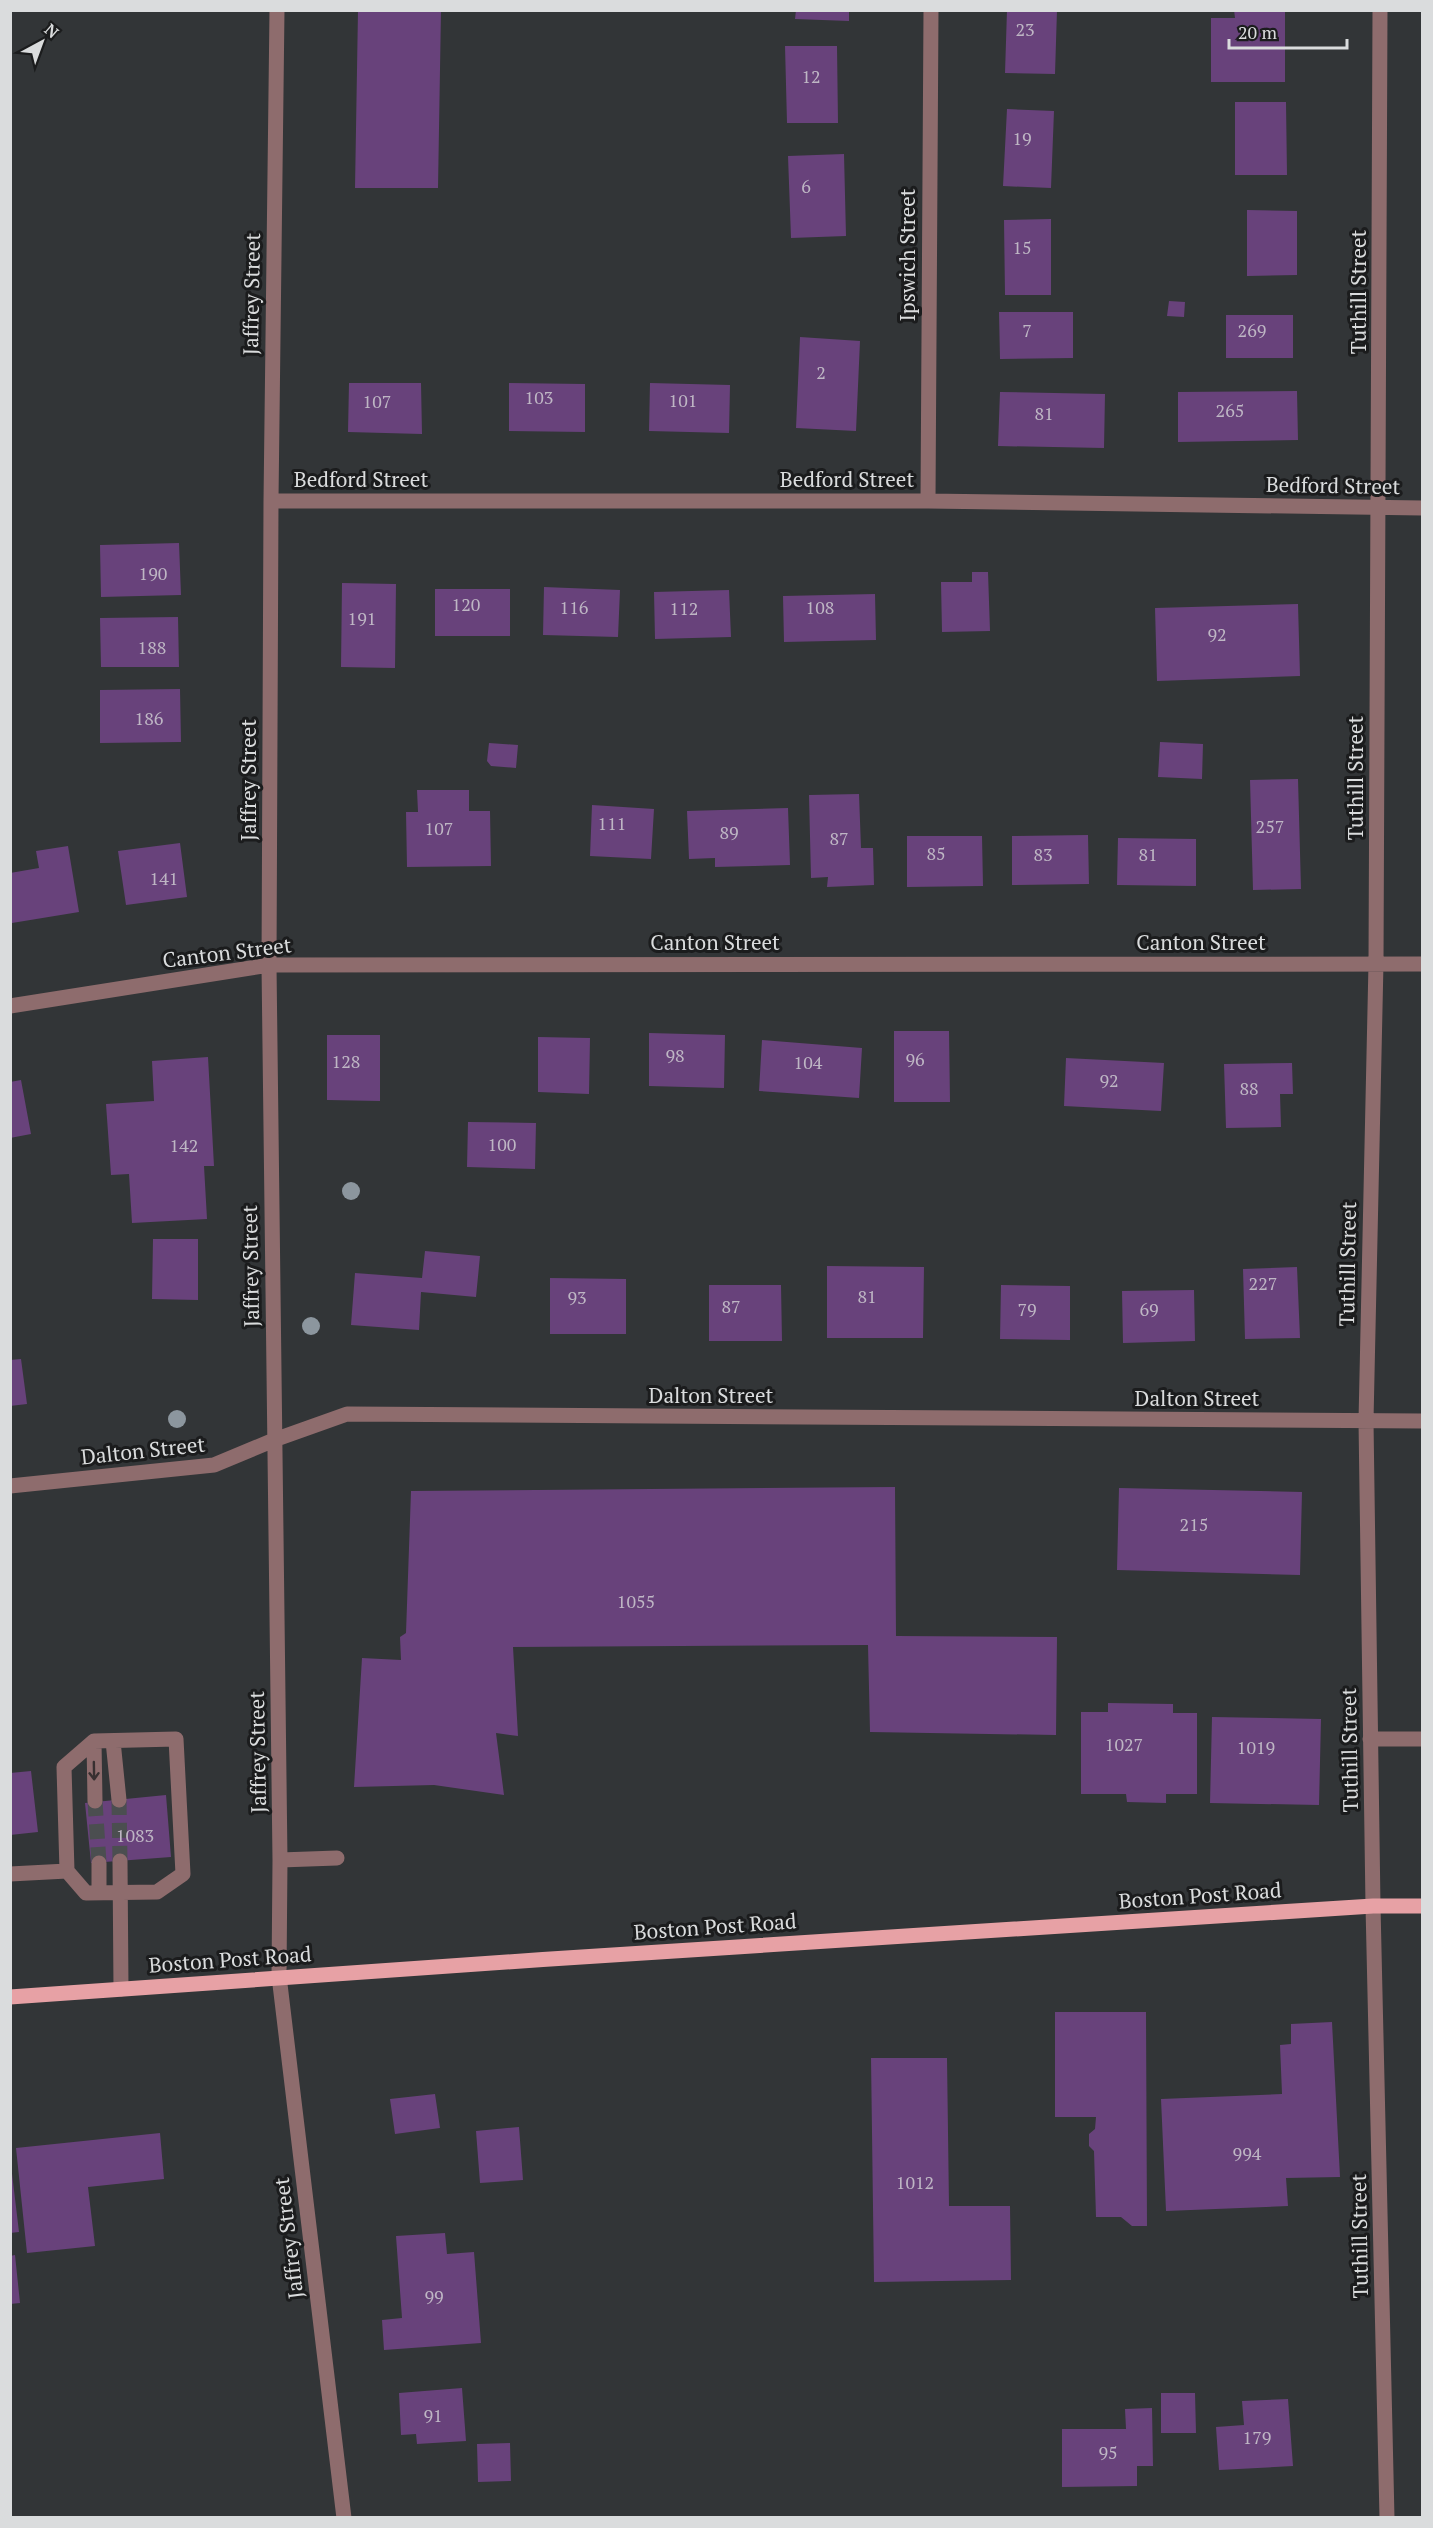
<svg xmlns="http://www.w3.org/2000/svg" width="1433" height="2528" viewBox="0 0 1433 2528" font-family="'PT Serif',serif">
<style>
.building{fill:#68427b}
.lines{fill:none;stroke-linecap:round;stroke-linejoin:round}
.minor-tunnel{stroke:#4b4e50;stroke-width:15;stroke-dasharray:15 8;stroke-linecap:butt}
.minor{stroke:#8e6c6d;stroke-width:15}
.major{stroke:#e7a1a5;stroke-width:15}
.tree{fill:#8c969e}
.oneway{stroke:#383031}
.labels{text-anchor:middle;stroke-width:6;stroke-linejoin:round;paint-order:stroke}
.number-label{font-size:18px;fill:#beb6c4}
.street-label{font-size:21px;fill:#dadcdd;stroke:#1b1c1d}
</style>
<rect width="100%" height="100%" fill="#323537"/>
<path class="building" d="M358,10H441L438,188H355Z
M796,10H849V21L795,19Z
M1007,10H1057L1055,74L1005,73Z
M1234,10H1285V82H1211V18H1235Z
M785,46H837L838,123H787Z
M1235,102H1286L1287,175H1235Z
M1007,109L1054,111L1051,188L1003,186Z
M844,154L846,236L791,238L788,156Z
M1247,210L1297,211V275L1247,276Z
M1051,219V295H1005L1004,220Z
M1169,301L1185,302L1184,317L1167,316Z
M999,312H1073V358L1000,359Z
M1226,315H1293V358H1226Z
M800,337L860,341L856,431L796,428Z
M349,383H421L422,434L348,432Z
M509,383L585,384V432L509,431Z
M650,383L730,385L729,433L649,431Z
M1297,391L1298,440L1178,442V392Z
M1000,392L1105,394L1104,448L998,446Z
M179,543L181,595L101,597L100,545Z
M972,572H988L990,631L942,632L941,582H972Z
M342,583L396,584L395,668L341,667Z
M544,587L620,590L618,637L543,635Z
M435,589H510V636H435Z
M729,590L731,637L655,639L654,592Z
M875,594L876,640L784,642L783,596Z
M1298,604L1300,676L1157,681L1155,608Z
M178,617L179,667H101L100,618Z
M180,689L181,742L100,743V690Z
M1160,742L1203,744L1202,779L1158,777Z
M489,743L518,745L516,768L491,766L487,761Z
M1298,779L1301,889L1253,890L1250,780Z
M417,790H469V811H490L491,866L407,867L406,812H418Z
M859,794L861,848H873L874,885L827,887L828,877L811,878L809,795Z
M592,805L654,809L651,859L590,856Z
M788,808L790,865L715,867V858L689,859L687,811Z
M1088,835L1089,884L1012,885V836Z
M907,836H982L983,886L907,887Z
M1118,838L1196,839V886L1117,885Z
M180,843L187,897L126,905L118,851Z
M68,846L79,912L12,923L10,873L39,868L36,851Z
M894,1031H949L950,1102H894Z
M649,1033L725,1035L724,1088L649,1086Z
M327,1035H380V1101L327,1100Z
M538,1037L590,1038L589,1094L538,1092Z
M762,1040L862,1048L859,1098L759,1091Z
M208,1057L214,1166H204L207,1219L132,1223L129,1174L111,1175L106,1104L154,1101L152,1061Z
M1066,1058L1164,1063L1161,1111L1064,1106Z
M1292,1063L1293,1094H1280L1281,1127L1226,1128L1224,1064Z
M21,1080L31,1134L10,1138V1082Z
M468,1122L536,1123L535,1169L467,1167Z
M153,1239H198V1300L152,1299Z
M425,1251L480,1256L476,1297L421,1292L419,1330L351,1325L355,1273L422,1278Z
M827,1266L924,1267L923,1338H827Z
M1297,1267L1300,1338L1245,1339L1243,1269Z
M550,1278L626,1279V1334H550Z
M709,1285H781L782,1341H709Z
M1001,1285L1070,1286V1340L1000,1339Z
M1194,1290L1195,1341L1123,1343L1122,1291Z
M21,1359L27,1404L10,1406V1360Z
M895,1487L896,1636L1057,1637L1056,1735L870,1732L868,1645L513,1647L518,1736L496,1733L504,1795L434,1785L354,1787L362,1658L401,1660L400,1637L406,1633L411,1491Z
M1119,1488L1302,1492L1300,1575L1117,1570Z
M1108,1703L1173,1704V1713H1197V1794H1166V1803L1127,1802L1126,1794H1081V1712H1108Z
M1212,1717L1321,1719L1319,1805L1210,1803Z
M31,1771L38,1832L10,1835V1773Z
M166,1795L171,1857L91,1863L85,1803Z
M1055,2012H1146L1147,2226H1132L1121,2217H1096L1094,2151L1089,2146V2134L1095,2129L1096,2117H1055Z
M1332,2022L1340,2177L1286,2178L1288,2206L1166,2211L1161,2099L1282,2094L1280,2045L1291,2044V2024Z
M871,2058H947L949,2206H1010L1011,2280L874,2282Z
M435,2094L440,2128L395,2134L390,2099Z
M519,2127L523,2180L480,2183L476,2131Z
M160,2133L164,2179L88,2187L95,2246L27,2253L16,2148Z
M10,2157L19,2232L10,2233Z
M445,2233L447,2254L474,2252L481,2343L384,2350L382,2320L402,2318L396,2236Z
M15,2255L20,2303L10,2304V2256Z
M462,2388L466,2441L417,2444L416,2434L401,2435L399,2393Z
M1161,2393H1195L1196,2433H1161Z
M1288,2399L1293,2466L1219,2470L1216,2427L1244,2425L1242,2401Z
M1152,2408L1153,2466H1137V2486L1062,2487V2429H1126L1125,2409Z
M510,2443L511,2481L478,2482L477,2444Z"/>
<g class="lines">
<path class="minor-tunnel" d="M119,1800L120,1861
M95,1801L99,1863"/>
<path class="minor" d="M277,10L271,501L269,965L280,1860L279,1976L344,2518
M1380,10L1376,963L1366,1421L1373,1906L1387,2518
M271,501H928L1422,508
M928,501L931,10
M10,1006L269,965L1422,964
M10,1486L214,1465L274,1440L347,1414L1422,1421
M176,1739L183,1874L157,1892L86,1893L67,1871L64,1767L94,1741Z
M1370,1739H1422
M94,1741L95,1801
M113,1741L119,1800
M280,1860L337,1858
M120,1861L121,1989
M10,1874L67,1871
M99,1893V1863"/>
<path class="major" d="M10,1997C464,1963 919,1935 1373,1906H1422"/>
</g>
<g class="tree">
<circle cx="351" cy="1191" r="9"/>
<circle cx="311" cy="1326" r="9"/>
<circle cx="177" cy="1419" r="9"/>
</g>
<defs><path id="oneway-shaft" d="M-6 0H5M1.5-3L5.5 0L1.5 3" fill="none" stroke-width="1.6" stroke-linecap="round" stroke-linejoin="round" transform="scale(1.5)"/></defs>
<use class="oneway" href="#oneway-shaft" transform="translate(94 1771) rotate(89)"/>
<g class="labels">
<g class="number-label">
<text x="1025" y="36">23</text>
<text x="811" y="83">12</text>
<text x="1022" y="145">19</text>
<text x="806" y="193">6</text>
<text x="1022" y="254">15</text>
<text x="1027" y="337">7</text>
<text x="1252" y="337">269</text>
<text x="821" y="379">2</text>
<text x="539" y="404">103</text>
<text x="683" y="407">101</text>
<text x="377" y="408">107</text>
<text x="1230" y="417">265</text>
<text x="1044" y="420">81</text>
<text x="153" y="580">190</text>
<text x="466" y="611">120</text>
<text x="574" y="614">116</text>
<text x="820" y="614">108</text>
<text x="684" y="615">112</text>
<text x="362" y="625">191</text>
<text x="1217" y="641">92</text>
<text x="152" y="654">188</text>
<text x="149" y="725">186</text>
<text x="612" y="830">111</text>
<text x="1270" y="833">257</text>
<text x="439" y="835">107</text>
<text x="729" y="839">89</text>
<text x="839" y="845">87</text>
<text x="936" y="860">85</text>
<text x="1043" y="861">83</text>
<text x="1148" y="861">81</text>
<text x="164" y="885">141</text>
<text x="675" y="1062">98</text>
<text x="915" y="1066">96</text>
<text x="346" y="1068">128</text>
<text x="808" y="1069">104</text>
<text x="1109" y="1087">92</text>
<text x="1249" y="1095">88</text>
<text x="502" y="1151">100</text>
<text x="184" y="1152">142</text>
<text x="1263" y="1290">227</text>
<text x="867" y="1303">81</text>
<text x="577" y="1304">93</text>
<text x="731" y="1313">87</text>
<text x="1027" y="1316">79</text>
<text x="1149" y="1316">69</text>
<text x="1194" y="1531">215</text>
<text x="636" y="1608">1055</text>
<text x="1124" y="1751">1027</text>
<text x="1256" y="1754">1019</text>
<text x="135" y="1842">1083</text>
<text x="1247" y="2160">994</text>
<text x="915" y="2189">1012</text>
<text x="434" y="2303">99</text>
<text x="433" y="2422">91</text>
<text x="1257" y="2444">179</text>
<text x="1108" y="2459">95</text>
</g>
<g class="street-label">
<text transform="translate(908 255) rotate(-90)" y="7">Ipswich Street</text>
<text transform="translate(1359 292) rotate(-90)" y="7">Tuthill Street</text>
<text transform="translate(252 294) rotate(-89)" y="7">Jaffrey Street</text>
<text x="361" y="487">Bedford Street</text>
<text x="847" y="487">Bedford Street</text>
<text transform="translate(1333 486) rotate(1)" y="7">Bedford Street</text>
<text transform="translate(1356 778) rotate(-90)" y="7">Tuthill Street</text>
<text transform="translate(249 780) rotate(-90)" y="7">Jaffrey Street</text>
<text x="715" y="950">Canton Street</text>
<text x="1201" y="950">Canton Street</text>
<text transform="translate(227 953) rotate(-7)" y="7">Canton Street</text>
<text transform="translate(1348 1264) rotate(-89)" y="7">Tuthill Street</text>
<text transform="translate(251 1266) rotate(-91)" y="7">Jaffrey Street</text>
<text x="711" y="1403">Dalton Street</text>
<text x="1197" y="1406">Dalton Street</text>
<text transform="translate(143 1451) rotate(-6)" y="7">Dalton Street</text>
<text transform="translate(1350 1750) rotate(-91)" y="7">Tuthill Street</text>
<text transform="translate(258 1752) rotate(-91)" y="7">Jaffrey Street</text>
<text transform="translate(1200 1896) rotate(-4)" y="7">Boston Post Road</text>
<text transform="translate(715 1927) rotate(-4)" y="7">Boston Post Road</text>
<text transform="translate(230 1960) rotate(-4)" y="7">Boston Post Road</text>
<text transform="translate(1360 2236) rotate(-91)" y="7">Tuthill Street</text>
<text transform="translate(289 2238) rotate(-97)" y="7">Jaffrey Street</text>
</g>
</g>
<rect width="1433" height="2528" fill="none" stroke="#dadcdd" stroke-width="24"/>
<g transform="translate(42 42) rotate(41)" stroke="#1b1c1d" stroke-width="4.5" paint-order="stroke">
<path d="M0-4.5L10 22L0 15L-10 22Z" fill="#dadcdd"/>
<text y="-9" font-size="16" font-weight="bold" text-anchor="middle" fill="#dadcdd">N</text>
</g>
<path d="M1229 39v9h118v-9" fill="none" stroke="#dadcdd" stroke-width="3"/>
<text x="1238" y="39" font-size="18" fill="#dadcdd" stroke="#1b1c1d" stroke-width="4.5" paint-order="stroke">20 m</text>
</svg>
